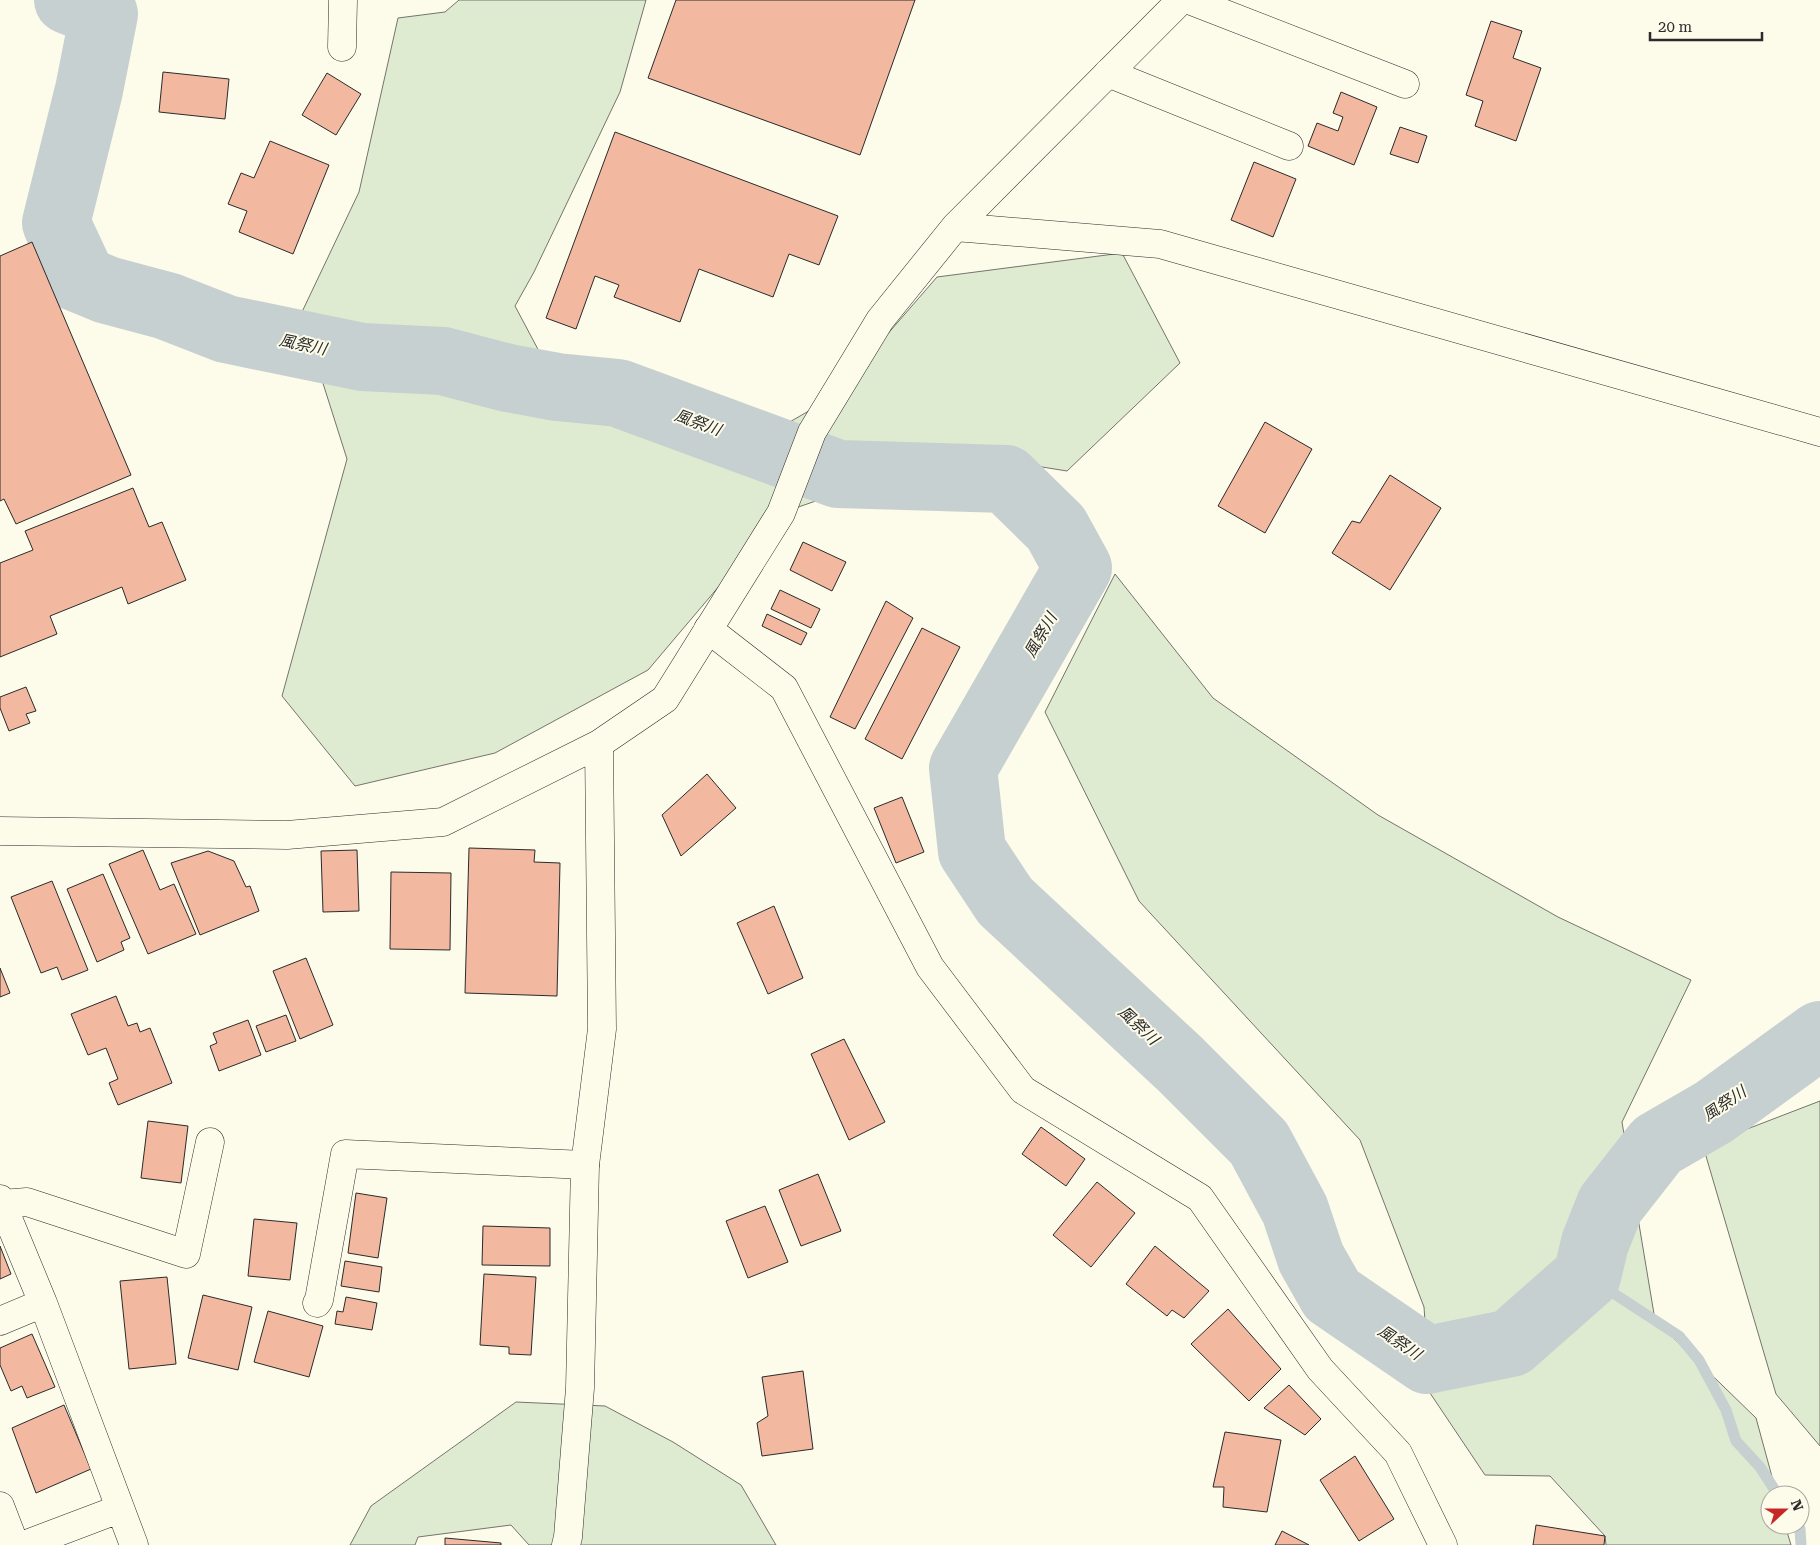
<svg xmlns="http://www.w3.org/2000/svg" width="1820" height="1545" viewBox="0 0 1820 1545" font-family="'Roboto Serif','Noto Sans JP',serif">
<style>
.green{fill:#deebd1;stroke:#74746e}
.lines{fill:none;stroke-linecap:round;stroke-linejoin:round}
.stream{stroke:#c7d0d0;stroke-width:11}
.river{stroke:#c7d0d0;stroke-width:68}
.building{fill:#f2b8a0;stroke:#2b2b2b}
.street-casing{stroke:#2b2b2b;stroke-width:29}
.secondary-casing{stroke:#2b2b2b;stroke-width:29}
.street{stroke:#fdfbea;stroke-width:28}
.secondary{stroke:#fdfbea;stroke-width:28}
.labels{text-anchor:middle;stroke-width:4;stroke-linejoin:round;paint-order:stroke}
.water-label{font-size:16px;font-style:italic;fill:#2b2b2b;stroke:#fdfbea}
</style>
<rect width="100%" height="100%" fill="#fdfbea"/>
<path class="green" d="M459,0H646L620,92L534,272L515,306L558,387L755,442L833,397L937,277L1122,253L1180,363L1067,471L955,453L781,513L648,670L495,753L355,786L282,696L347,459L301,314L359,192L398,18L445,12Z
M1115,574L1213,698L1378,815L1558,917L1691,980L1622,1122L1655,1320L1756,1418L1777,1495H1770V1525H1785L1791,1545H1606L1605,1536L1550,1476L1485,1475L1430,1393L1424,1307L1360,1140L1139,901L1045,712Z
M1820,1101V1446L1776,1394L1703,1146Z
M516,1402L605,1406L673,1442L741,1485L776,1545H529L511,1525L418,1537L415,1545H350L371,1506Z"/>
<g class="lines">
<path class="stream" d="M1587,1276L1679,1336L1699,1360L1726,1410L1736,1441L1760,1467L1778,1495
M1798,1525L1800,1529L1801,1545"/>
<path class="river" d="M68,0L104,14L89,90L56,223L78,270L73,276L107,290L167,306L226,329L362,357L443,361L508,378L557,387L618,393L838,474L1006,479L1056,528L1078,568L963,768L972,851L1005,901L1180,1064L1259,1143L1295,1210L1311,1258L1332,1295L1427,1360L1511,1343L1587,1276L1595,1243L1610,1205L1657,1145L1714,1112L1820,1035"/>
</g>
<path class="building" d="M676,0H915L860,155L648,78Z
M1491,21L1522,31L1513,58L1541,68L1516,141L1475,126L1483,101L1466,95Z
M163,72L229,79L225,119L159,112Z
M327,73L361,94L336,135L302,115Z
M1341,92L1377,107L1354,165L1308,146L1317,123L1338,131L1343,117L1333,113Z
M1400,127L1427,136L1418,163L1390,154Z
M615,132L838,216L819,265L789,254L773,297L699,269L680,322L614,297L619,285L595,276L576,329L546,318Z
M270,141L329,165L293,254L239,232L247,211L228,204L241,173L254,178Z
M1254,162L1296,179L1273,237L1231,220Z
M32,242L131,475L16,524L4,499L0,501V256Z
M1265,422L1312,449L1265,533L1218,506Z
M1390,475L1441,508L1390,590L1332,553L1352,521L1360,523Z
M133,488L149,527L162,522L186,580L128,604L122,587L50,616L57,634L0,657V563L33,550L25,531Z
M803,542L846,562L832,591L790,570Z
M780,590L820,609L811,628L771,609Z
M886,601L913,618L855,729L830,717Z
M767,614L807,633L801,645L762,626Z
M922,628L960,647L902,759L865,739Z
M26,687L36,711L26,714L30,723L9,731L0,708V697Z
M707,774L736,808L681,856L662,815Z
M902,797L924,852L896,863L874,808Z
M469,848L535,850L534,862L560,863L557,996L465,993Z
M143,850L160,890L174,884L196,934L148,954L109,864Z
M357,850L359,911L323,912L321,851Z
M208,851L234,861L246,887L250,886L259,911L200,935L171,863Z
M391,872L451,873L450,950L390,949Z
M103,874L130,938L121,942L124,950L97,962L67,889Z
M52,881L88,970L62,980L57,967L41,973L11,897Z
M774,906L803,978L768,994L737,923Z
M306,958L333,1025L300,1039L273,971Z
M0,968L10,993L0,997Z
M116,996L128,1026L137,1023L140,1032L150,1028L172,1083L118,1105L109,1083L118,1079L106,1048L88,1055L71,1014Z
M286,1015L296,1041L266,1052L256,1026Z
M248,1020L261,1055L219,1071L210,1046L217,1043L213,1033Z
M844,1039L885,1122L849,1140L811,1054Z
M148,1121L188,1126L181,1183L141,1178Z
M1041,1127L1085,1159L1066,1186L1022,1154Z
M818,1174L841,1231L801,1246L779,1190Z
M1097,1182L1135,1213L1091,1267L1053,1235Z
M356,1193L387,1198L378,1258L348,1253Z
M765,1206L788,1262L748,1278L726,1221Z
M254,1219L297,1223L290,1280L248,1276Z
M483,1226L550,1228V1266L482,1265Z
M0,1246L11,1274L0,1279Z
M1155,1246L1209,1291L1184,1318L1172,1310L1167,1316L1126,1284Z
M345,1261L382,1267L379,1292L341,1286Z
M484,1274L536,1277L531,1355L509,1354V1347L480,1345Z
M167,1277L176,1364L129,1369L120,1281Z
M203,1295L252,1307L238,1370L188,1358Z
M346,1297L377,1303L372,1330L335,1324L337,1311L343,1312Z
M1228,1309L1281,1369L1249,1401L1191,1344Z
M268,1311L323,1326L309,1377L254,1362Z
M32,1334L55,1387L27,1398L22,1386L11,1391L0,1365V1348Z
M803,1371L813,1449L762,1456L757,1423L768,1416L762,1377Z
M1289,1385L1321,1419L1305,1435L1264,1408Z
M64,1405L91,1469L36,1493L12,1428Z
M1225,1432L1281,1440L1267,1512L1223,1507L1224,1487H1213Z
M1355,1456L1394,1519L1359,1541L1320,1480Z
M1536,1525L1605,1536L1604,1545H1533Z
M1282,1531L1309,1545H1275Z
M445,1538L501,1543V1545H445Z"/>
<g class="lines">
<defs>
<path id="street" d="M1189,0L1405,84
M342,47L343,0
M1108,73L1289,146
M708,629L784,688L930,967L1023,1090L1200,1198L1320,1369L1398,1453L1443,1545
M0,1199L43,1303L134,1545
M2,1204L27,1202L186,1254L210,1142
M317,1303L319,1300L345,1154L585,1165
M0,1321L43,1303
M0,1506L15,1545
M24,1545L119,1509"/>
<path id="secondary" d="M955,227L1160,244L1820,432
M0,831L287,835L443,822L599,744L665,699L781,513L812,432L880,320L955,227L1181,0
M566,1545L568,1537L580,1388L585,1165L602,1029L599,744"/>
</defs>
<use href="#street" class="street-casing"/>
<use href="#secondary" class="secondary-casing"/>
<use href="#street" class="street"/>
<use href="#secondary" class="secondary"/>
</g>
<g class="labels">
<g class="water-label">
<text transform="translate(303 344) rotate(12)" y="6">風祭川</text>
<text transform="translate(698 422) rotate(20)" y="6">風祭川</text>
<text transform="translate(1040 635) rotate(-60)" y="6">風祭川</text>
<text transform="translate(1139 1025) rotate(43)" y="6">風祭川</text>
<text transform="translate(1724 1103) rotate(-34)" y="6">風祭川</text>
<text transform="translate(1400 1342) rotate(34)" y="6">風祭川</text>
</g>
</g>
<g transform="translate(1785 1510) rotate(69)"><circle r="24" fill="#fdfbea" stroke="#a9a89e"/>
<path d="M0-4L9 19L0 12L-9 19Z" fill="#c62828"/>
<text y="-8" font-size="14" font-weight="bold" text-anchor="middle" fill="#2b2b2b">N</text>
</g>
<path d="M1650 32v8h112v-8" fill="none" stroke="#2b2b2b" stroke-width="2.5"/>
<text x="1658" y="32" font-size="15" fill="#2b2b2b" stroke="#fdfbea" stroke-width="4" paint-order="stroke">20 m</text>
</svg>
